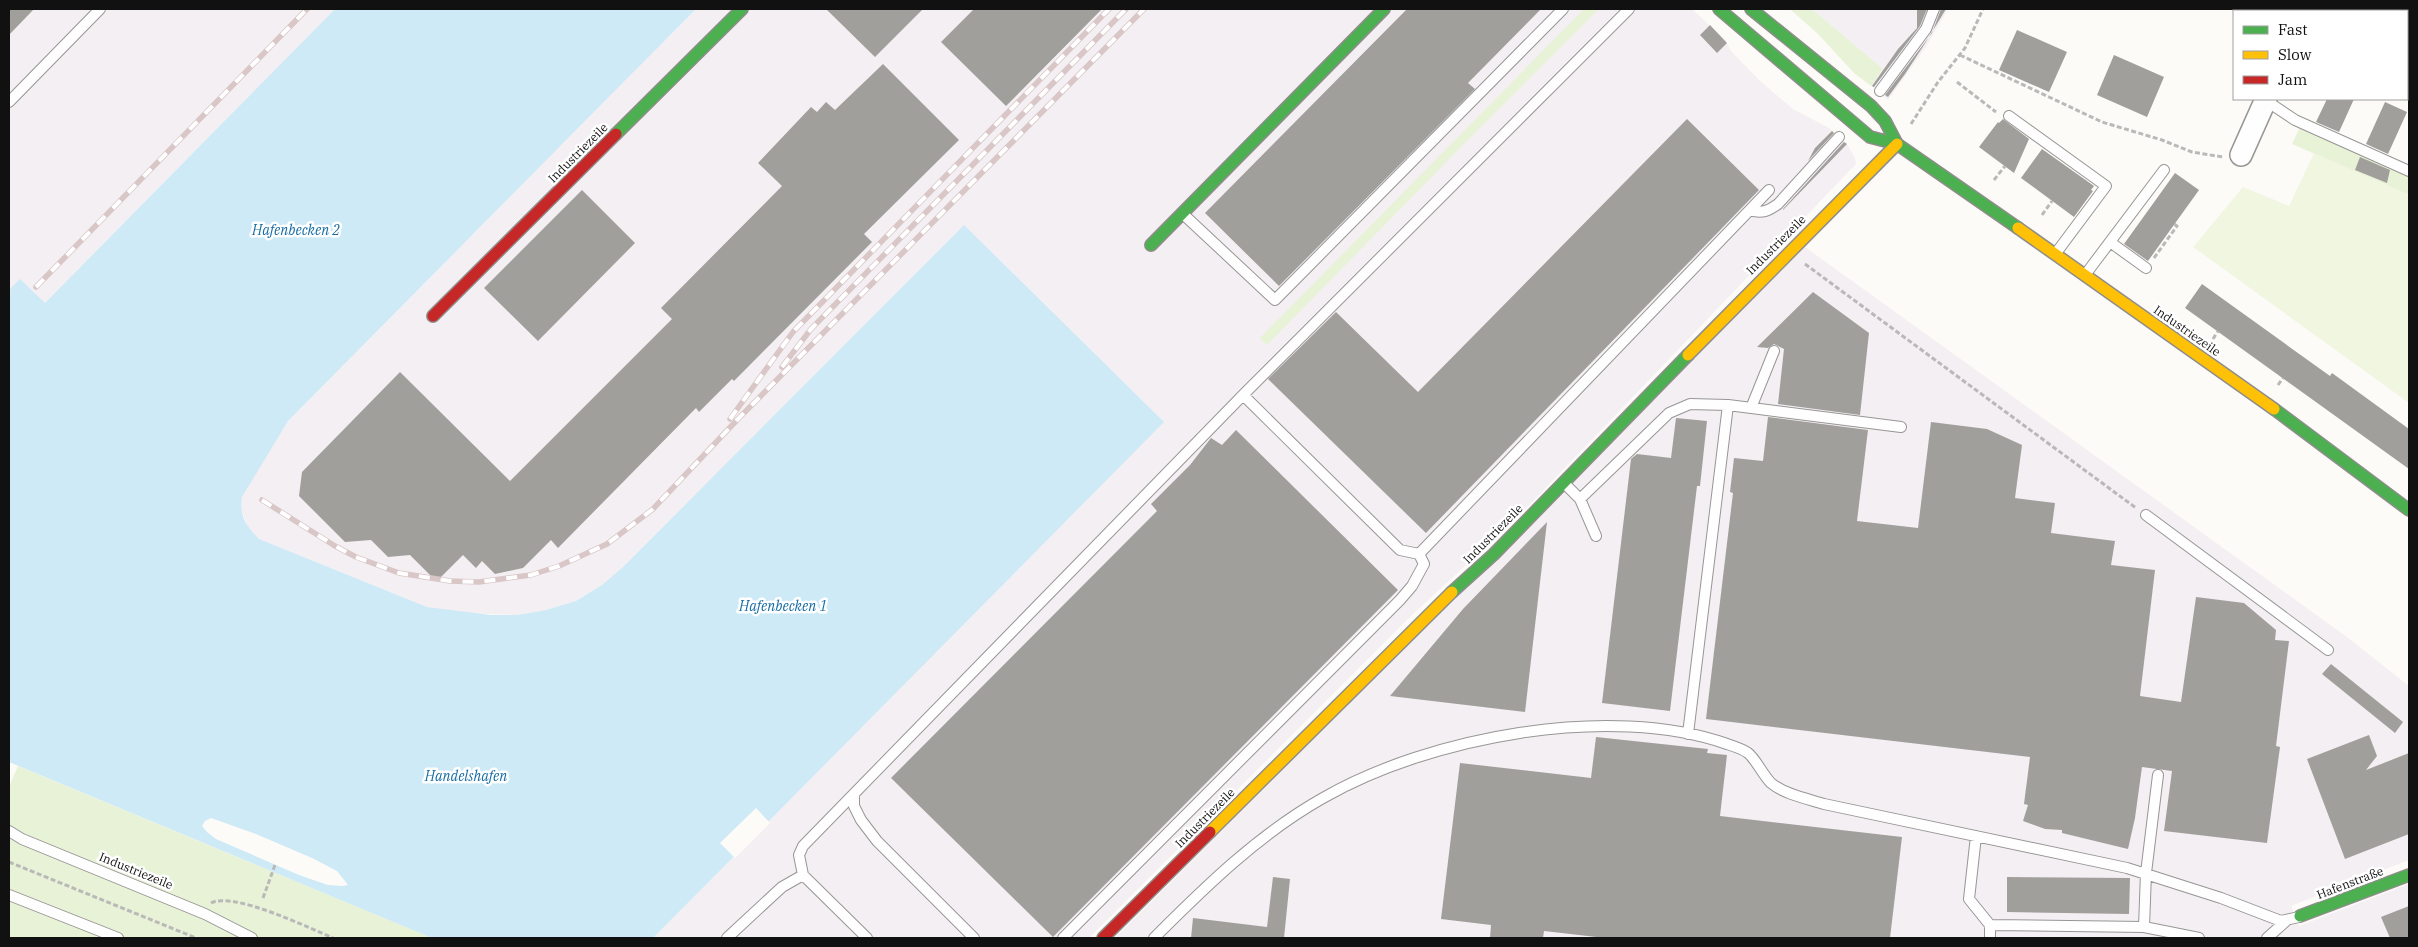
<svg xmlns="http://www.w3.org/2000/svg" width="2418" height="947" viewBox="0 0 2418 947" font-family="'IBM Plex Serif',serif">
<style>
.industrial{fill:#f4eff3}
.green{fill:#e8f2d7}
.pitch{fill:#f1f6e1}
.water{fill:#cdeaf6}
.pier{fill:#fdfbf7}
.building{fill:#a19f9c}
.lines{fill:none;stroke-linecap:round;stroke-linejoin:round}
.lane-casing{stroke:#979695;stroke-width:12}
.street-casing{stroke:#979695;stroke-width:24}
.fast-casing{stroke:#8e8d8b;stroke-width:14}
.slow-casing{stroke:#8e8d8b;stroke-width:14}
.jam-casing{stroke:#8e8d8b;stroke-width:14}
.path{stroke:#b9b9b8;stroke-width:3;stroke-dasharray:5 2.5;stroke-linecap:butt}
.lane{stroke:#fffefe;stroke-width:10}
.street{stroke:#fffefe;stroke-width:21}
.fast{stroke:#4caf50;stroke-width:11}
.slow{stroke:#ffc107;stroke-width:11}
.jam{stroke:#c62828;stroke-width:11}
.rail-casing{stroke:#d9c6c7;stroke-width:5.5}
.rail{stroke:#fff;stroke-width:4;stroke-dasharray:11;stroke-linecap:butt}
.labels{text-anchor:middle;stroke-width:5;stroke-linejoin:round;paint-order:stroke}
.street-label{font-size:12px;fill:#111;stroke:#fff}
.water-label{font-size:14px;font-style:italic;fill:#186da4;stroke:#fff}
</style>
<rect width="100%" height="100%" fill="#fdfbf7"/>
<path class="industrial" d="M9,9H335L45,303L9,290Z
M696,9H1692L1726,41L1731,51L1759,80L1793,109L1829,128L1847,144L1855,158L1856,164L1513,522L1413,614L1089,938H653L768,821L964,225L623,567L602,585L576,601L546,610L518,615L462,613L427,607L259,539L249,529L240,507L242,497L248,485L288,421Z
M1812,9H1948L1926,47L1888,100L1871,86L1883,69Z
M1805,247L2347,637L2409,686V860L2291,906L2299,926L2409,884V938H1115Z"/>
<path class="green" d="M1584,9H1599L1462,146L1267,345L1260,338Z
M1790,9H1812L1883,69L1871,86L1854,73L1819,35Z
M2300,127L2409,175V195L2292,144Z
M18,766L432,938H9V787Z"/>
<path class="pitch" d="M2314,153L2409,195V403L2193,247L2243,187L2289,206Z"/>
<path class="water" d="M335,9H696L288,421L242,497C239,515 246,526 259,539L427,607L491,615H518L546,610L576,601L602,585L623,567L964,225L1164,422L653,938H432L9,762V290L20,279L45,303Z"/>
<path class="pier" d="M756,808L770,823L735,858L720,843Z
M211,818L256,834L312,858L337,871L348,885L342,886L328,885L299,875L216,839L207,832L202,826L205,821Z"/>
<path class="building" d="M9,9H34L9,35Z
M826,9H923L875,57Z
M974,9H1102L1006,106L941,42Z
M1407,9H1541L1468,83L1475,89L1279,286L1205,213Z
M1917,9H1927L1920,26L1874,87L1872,86L1898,49L1917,28Z
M1941,9H1946L1924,45L1905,74L1888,97L1885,95L1932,33Z
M1710,25L1727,43L1717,53L1700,35Z
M2017,30L2067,52L2049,92L1999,70Z
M2114,55L2164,77L2147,117L2097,95Z
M883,64L959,140L864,234L872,242L734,381L732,379L699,412L696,408L558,548L551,540L523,568L495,574L482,561L476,568L463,555L441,577H432L410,555L388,557L371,540L345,542L299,496L302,472L400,372L510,481L672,319L661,308L782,186L758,163L811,107L817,112L826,102L835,110Z
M2327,99H2354L2339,132L2316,122Z
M2385,102L2407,112L2388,154L2366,144Z
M1687,119L1759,190L1426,533L1268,379L1336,312L1418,392Z
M2003,119L2029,139L2014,173L1979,147L1998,122L1999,123Z
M1832,131L1834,133L1808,161L1815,148Z
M1844,142L1847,144L1783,210V209Z
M2042,149L2094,186L2091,190L2093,191L2074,217L2021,178Z
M2360,157L2390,170L2387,183L2355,170Z
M2175,173L2199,190L2148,261L2124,244Z
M582,190L635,243L538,341L484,288Z
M2202,284L2330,376L2332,373L2409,429V469L2185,308Z
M1813,292L1869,333L1860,415L1778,404L1784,349L1774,344L1768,348L1757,347Z
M1768,417L1868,430L1857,521L1918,528L1931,422L1987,429L2022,445L2015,498L2055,503L2051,533L2115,541L2111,565L2155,570L2140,696L2181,702L2196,597L2244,603L2276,630L2275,640L2289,641L2276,746L2280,747L2267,843L2164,831L2172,771L2142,767L2135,818L2128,849L2062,833V830L2045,829L2023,821L2028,805L2024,804L2030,757L1706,719L1733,493L1730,492L1734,458L1763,461Z
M1676,418L1707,421L1700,486H1697L1670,711L1602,703L1631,459L1637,454L1671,458Z
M1236,430L1398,590L1053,937L891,778L1157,511L1151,504L1190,465L1211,438L1222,445Z
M1547,522L1525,712L1390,696L1463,609Z
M2331,664L2403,722L2395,733L2322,674Z
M2369,735L2377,756L2366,770L2409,753V834L2345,859L2307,759Z
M1596,737L1708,749L1707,753L1727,755L1720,816L1902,837L1890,938H1605L1544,931L1543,938H1490L1491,925L1441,919L1460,763L1591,778Z
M1273,877L1290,879L1284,938H1191L1193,918L1267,927Z
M2007,877L2130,878L2129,914L2007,912Z
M2409,906V938H2390L2381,917Z"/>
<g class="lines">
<defs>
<path id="lane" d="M1880,91L1926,29L1934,9
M2265,100L2295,120L2409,171
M9,102L100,9
M2009,116L2106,186L2056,253
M1750,210C1762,214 1768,211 1778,204L1839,137
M1183,214L1275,300L1563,9
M2110,242L2146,268
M2085,275L2164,170
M1243,395L1400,550L1419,554
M1728,405L1901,427
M1751,408L1774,351
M1564,483L1580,499L1669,413L1690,404L1728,405L1688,734
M1580,499L1596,536
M2146,515L2328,650
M1419,554L1769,190
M854,794V806L861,820L877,841L974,938
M9,831L22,839L205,914L252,938
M1976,836L1969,899L1990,925L2144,927L2199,938
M9,895L118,938
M1990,925V938
M2144,927L2146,873L2158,775
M727,938L782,887L803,875
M867,938L803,875L799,855L803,846L1243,395L1629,9
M1063,938L1400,600L1412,586L1424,564L1419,554
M1154,938C1205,887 1259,834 1323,798C1429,737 1610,703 1727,744C1733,746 1743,749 1748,753C1755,758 1763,775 1771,783C1784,794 1808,799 1824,804L2127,868L2221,898L2281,921L2299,917
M2267,938L2286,921"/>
<path id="street" d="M2305,11L2306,9
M2241,155L2266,99"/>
<path id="fast" d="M1719,9L1870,137L1897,144L2018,228
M1751,9L1871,106L1885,121L1897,144
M616,134L742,9
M1151,245L1384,9
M2274,409L2409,510
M1452,592L1494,554L1688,355
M2300,916L2409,875"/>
<path id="slow" d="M2018,228L2274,409
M1688,355L1897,144
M1210,832L1452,592"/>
<path id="jam" d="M433,316L616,134
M1103,938L1210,832"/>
</defs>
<use href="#lane" class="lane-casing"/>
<use href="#street" class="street-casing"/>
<use href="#fast" class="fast-casing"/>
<use href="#slow" class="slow-casing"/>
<use href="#jam" class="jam-casing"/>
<path class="path" d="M1960,55L2102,122L2162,140L2192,152L2223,157
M1957,82L1996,112
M1911,124L1938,82L1965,48L1983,9
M1994,180L2005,166
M2042,215L2052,201
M2154,258L2177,226L2174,224
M1805,264L2136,508
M2213,339L2218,331
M2278,385L2283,378
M9,862L196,938
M263,898L275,865
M211,903C233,891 309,928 333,938"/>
<use href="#lane" class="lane"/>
<use href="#street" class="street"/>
<use href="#fast" class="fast"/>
<use href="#slow" class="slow"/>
<use href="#jam" class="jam"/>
<defs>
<path id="rail" d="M36,287L307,9
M782,367L811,329L1126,9
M730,419L793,332L1109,9
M262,500L335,546L356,557L399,573L450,581L479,582L531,575L559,566L607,544L653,509L737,420L1144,9"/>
</defs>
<use href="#rail" class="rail-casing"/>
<use href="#rail" class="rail"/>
</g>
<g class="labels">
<g class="street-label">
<text transform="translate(578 153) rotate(-45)" y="4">Industriezeile</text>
<text transform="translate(1776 245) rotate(-45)" y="4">Industriezeile</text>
<text transform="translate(2187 331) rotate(35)" y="4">Industriezeile</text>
<text transform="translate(1493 534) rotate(-45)" y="4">Industriezeile</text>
<text transform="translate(1205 818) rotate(-45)" y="4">Industriezeile</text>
<text transform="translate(136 871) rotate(22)" y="4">Industriezeile</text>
<text transform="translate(2350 883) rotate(-21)" y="4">Hafenstraße</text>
</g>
<g class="water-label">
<text x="296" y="235">Hafenbecken 2</text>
<text x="783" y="611">Hafenbecken 1</text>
<text x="466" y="781">Handelshafen</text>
</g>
</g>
<rect width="2418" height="947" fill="none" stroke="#111111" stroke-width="20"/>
<rect x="2233" y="10" width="175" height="90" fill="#ffffff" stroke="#a0a0a0"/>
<rect x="2243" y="26" width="25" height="8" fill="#4caf50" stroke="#a0a0a0"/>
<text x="2278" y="35" font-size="15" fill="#111111">Fast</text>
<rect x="2243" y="51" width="25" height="8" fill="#ffc107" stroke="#a0a0a0"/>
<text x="2278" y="60" font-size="15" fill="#111111">Slow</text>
<rect x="2243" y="76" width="25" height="8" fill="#c62828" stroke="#a0a0a0"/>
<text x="2278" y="85" font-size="15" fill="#111111">Jam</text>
</svg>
